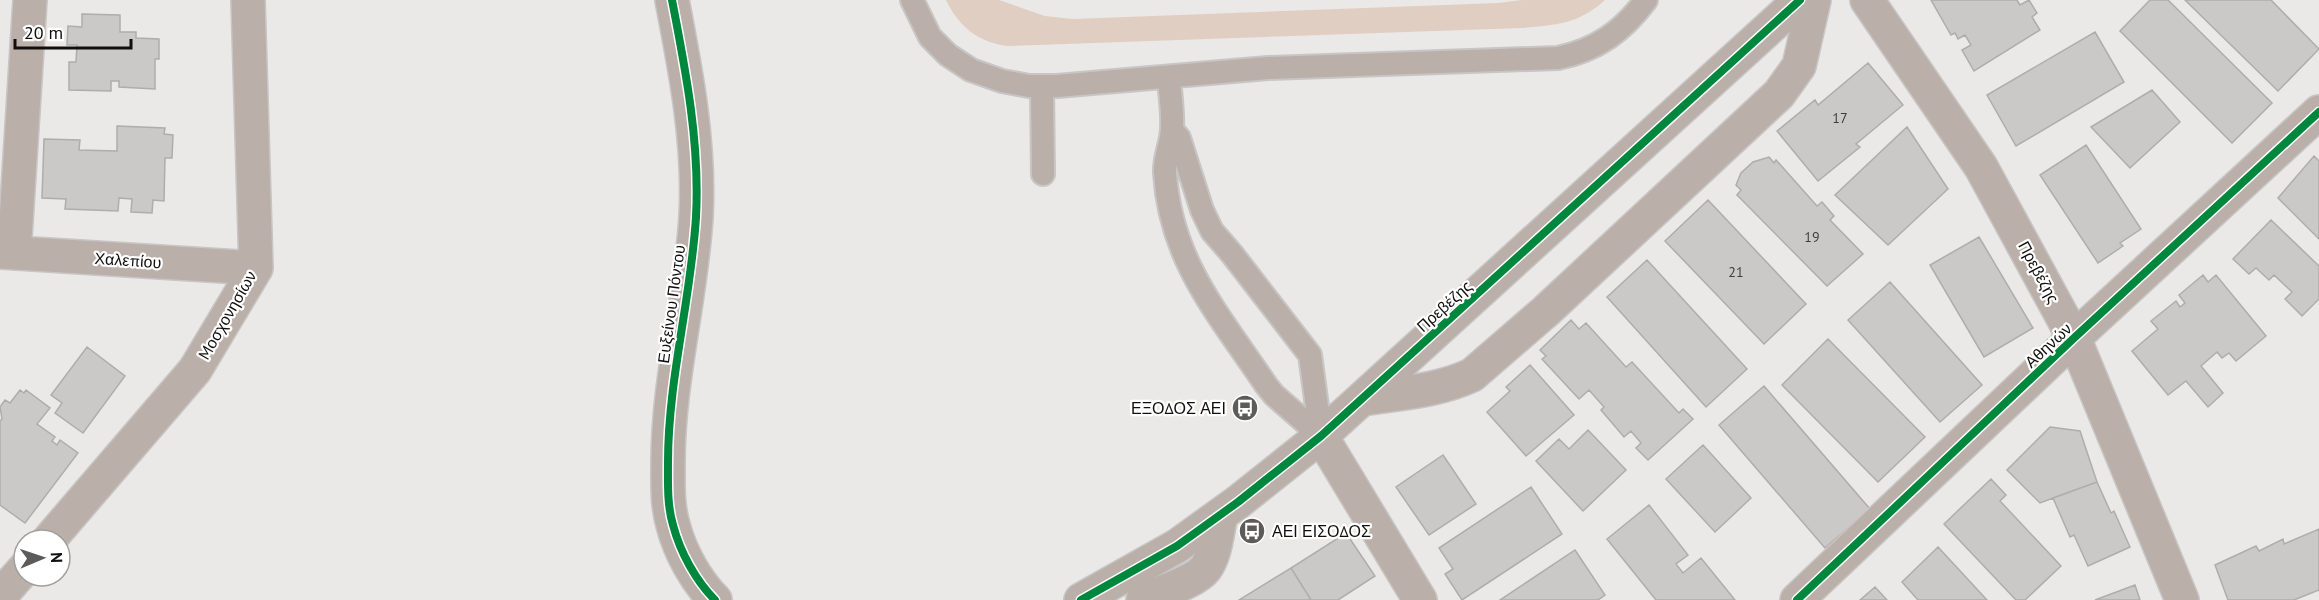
<svg xmlns="http://www.w3.org/2000/svg" width="2319" height="600" viewBox="0 0 2319 600" font-family="'PT Sans',sans-serif">
<style>
.green{fill:#e1cec3}
.building{fill:#cac9c7;stroke:#afadac;stroke-width:1.5}
.lines{fill:none;stroke-linecap:round;stroke-linejoin:round}
.service-casing{stroke:#c7c6c5;stroke-width:26}
.minor-casing{stroke:#c7c6c5;stroke-width:36}
.tertiary-casing{stroke:#c7c6c5;stroke-width:36}
.service{stroke:#baafa9;stroke-width:22}
.minor{stroke:#baafa9;stroke-width:33}
.tertiary{stroke:#baafa9;stroke-width:33}
.cycleway-casing{stroke:#fff;stroke-width:11}
.cycleway{stroke:#00873e;stroke-width:8}
.labels{text-anchor:middle;stroke-width:4.5;stroke-linejoin:round;paint-order:stroke}
.number-label{font-size:14px;fill:#3f3e3c}
.street-label{font-size:16px;fill:#110f0e;stroke:#fff}
.poi-label{font-size:16px;fill:#110f0e;stroke:#fff;text-anchor:end}
</style>
<rect width="100%" height="100%" fill="#ebe9e7"/>
<path class="green" d="M946,0H999L1045,16L1073,19L1498,3L1522,0H1605C1579,24 1556,25 1522,28L1008,46C979,43 958,26 946,0Z"/>
<path class="building" d="M1931,0H2017L2020,5L2029,0L2037,13L2032,17L2040,30L1974,71L1962,50L1971,45L1965,35L1958,39L1955,33L1951,35Z
M2150,0H2168L2272,103L2232,143L2120,31Z
M2185,0H2271L2319,49L2278,91Z
M82,14L120,15V32H136V38L159,39V59H155V89L119,87V81H111V91L69,90V62H76L77,45H67L68,26L82,27Z
M2095,32L2124,82L2016,146L1987,95Z
M1868,63L1903,105L1856,144L1860,147L1818,181L1777,131L1815,100L1818,105Z
M2152,90L2180,122L2130,168L2091,127Z
M117,126L165,128L164,134L173,135L172,158H165L164,201L153,200L152,213L131,212L132,199L119,198L118,211L65,209L66,199L42,198L44,139L80,140L79,150L117,151Z
M1907,127L1948,189L1888,245L1835,195Z
M2086,145L2141,229L2120,243L2123,246L2098,263L2040,175Z
M2314,156L2319,161V239L2278,198Z
M1769,157L1774,163L1776,160L1817,206L1822,202L1834,216L1830,220L1863,254L1827,286L1737,195L1741,190L1736,185L1741,173L1753,162Z
M1708,200L1806,304L1764,344L1665,241Z
M2271,220L2319,266V299L2302,316L2285,299L2292,292L2274,275L2269,280L2256,268L2249,274L2233,259Z
M1979,237L2033,328L1984,357L1930,265Z
M1647,260L1747,369L1706,407L1607,297Z
M2203,275L2208,282L2216,275L2266,336L2236,361L2229,353L2222,358L2217,352L2201,366L2223,393L2208,407L2186,381L2168,395L2132,351L2158,329L2151,321L2176,301L2180,307L2185,303L2179,295Z
M1890,282L1982,385L1940,422L1848,320Z
M1571,320L1579,329L1586,323L1626,367L1632,362L1679,413L1683,409L1693,419L1648,460L1636,448L1641,443L1631,431L1624,437L1601,410L1604,407L1589,390L1579,399L1542,359L1546,356L1540,350Z
M1828,339L1925,437L1878,482L1782,385Z
M87,347L125,376L83,433L55,413L62,403L51,395Z
M1530,365L1574,415L1526,456L1487,412L1510,391L1506,387Z
M1764,386L1870,509L1825,548L1719,425Z
M20,390L24,393L26,390L50,408L37,424L55,437L52,441L57,445L60,440L78,453L25,523L0,505V421L2,419L0,407L5,400L10,403Z
M2050,427L2080,431L2097,482L2040,503L2007,470Z
M1588,430L1626,470L1583,511L1536,461L1559,439L1569,449Z
M1703,445L1751,498L1715,532L1666,479Z
M1443,455L1476,504L1429,535L1396,487Z
M1991,479L2006,495L2000,501L2061,566L2025,600H2016L1944,524Z
M2097,482L2111,513L2114,511L2130,547L2088,566L2074,535L2070,537L2053,498Z
M1531,487L1562,534L1462,600L1445,574L1453,569L1439,548Z
M1649,505L1688,555L1676,564L1683,573L1701,558L1735,600H1656L1607,539Z
M2319,529V590L2294,600H2228L2215,565L2256,546L2259,551L2283,539L2284,544Z
M1346,533L1375,576L1338,600H1311L1291,568Z
M1938,547L1987,600H1918L1902,582Z
M1575,550L1605,595L1598,600H1500Z
M1291,568L1311,600H1239Z
M2135,585L2140,600H2095Z
M1875,587L1887,600H1860Z"/>
<g class="lines">
<defs>
<path id="service" d="M912,0L930,37L948,55L971,70L1002,81L1029,86H1057L1268,68L1558,58C1597,50 1623,31 1646,0
M1169,78C1170,94 1173,111 1172,128C1172,143 1164,157 1165,173C1170,261 1220,316 1266,385L1274,395L1321,436
M1042,86L1043,174
M1172,130L1179,138L1202,210L1212,231L1232,254L1310,355L1321,436"/>
<path id="minor" d="M1867,0L1981,167L2074,338L2182,600
M0,252L256,268
M14,253L30,0
M1363,399C1400,393 1438,391 1472,375L1546,311L1779,94L1799,66L1814,0
M1321,436L1420,600
M49,540L195,370L256,268L248,0
M3,593L24,569
M1143,600C1158,593 1195,582 1205,569C1216,555 1217,531 1221,515
M1797,600L2074,338L2319,112"/>
<path id="tertiary" d="M672,0C686,72 700,144 696,217C691,299 668,380 668,462C668,483 667,505 673,525C680,552 696,581 715,600
M1081,600L1177,546L1238,502L1321,436L1800,0"/>
</defs>
<use href="#service" class="service-casing"/>
<use href="#minor" class="minor-casing"/>
<use href="#tertiary" class="tertiary-casing"/>
<use href="#service" class="service"/>
<use href="#minor" class="minor"/>
<use href="#tertiary" class="tertiary"/>
<defs>
<path id="cycleway" d="M672,0C686,72 700,144 696,217C691,299 668,380 668,462C668,483 667,505 673,525C680,552 696,581 715,600
M1081,600L1177,546L1238,502L1321,436L1800,0
M1797,600L2074,338L2319,112"/>
</defs>
<use href="#cycleway" class="cycleway-casing"/>
<use href="#cycleway" class="cycleway"/>
</g>
<defs>
<symbol id="bus-disc" viewBox="-11 -11 22 22"><circle r="9.5" fill="#5d5b5a" stroke="#fff"/><path d="M-5-6H5V4H4V6H2V4H-2V6H-4V4H-5ZM-3.5-4V0h7V-4ZM-3.5 1.2v1.5H-2V1.2ZM2 1.2v1.5H3.5V1.2Z" fill="#fff"/></symbol>
</defs>
<g fill-rule="evenodd">
<use href="#bus-disc" x="1230" y="393" width="30" height="30"/>
<use href="#bus-disc" x="1237" y="516" width="30" height="30"/>
</g>
<g class="labels">
<g class="number-label">
<text x="1840" y="123">17</text>
<text x="1812" y="242">19</text>
<text x="1736" y="277">21</text>
</g>
<g class="street-label">
<text transform="translate(128 260) rotate(4)" y="6">Χαλεπίου</text>
<text transform="translate(2039 272) rotate(62)" y="6">Πρεβέζης</text>
<text transform="translate(671 304) rotate(-82)" y="6">Ευξείνου Πόντου</text>
<text transform="translate(1444 306) rotate(-42)" y="6">Πρεβέζης</text>
<text transform="translate(227 315) rotate(-60)" y="6">Mοσχονησίων</text>
<text transform="translate(2048 345) rotate(-43)" y="6">Αθηνών</text>
</g>
<g class="poi-label">
<text x="1226" y="414">ΕΞΟΔΟΣ ΑΕΙ</text>
<text x="1272" y="537" text-anchor="start">ΑΕΙ ΕΙΣΟΔΟΣ</text>
</g>
</g>
<g transform="translate(42 558) rotate(88)"><circle r="28" fill="#ffffff" stroke="#a09f9f" stroke-width="1.5"/>
<path d="M0-4.5L10 22L0 15L-10 22Z" fill="#5d5b5a"/>
<text y="-9" font-size="16" font-weight="bold" text-anchor="middle" fill="#110f0e">N</text>
</g>
<path d="M15 39v9h116v-9" fill="none" stroke="#110f0e" stroke-width="3"/>
<text x="24" y="39" font-size="18" fill="#110f0e" stroke="#ffffff" stroke-width="4.5" paint-order="stroke">20 m</text>
</svg>
